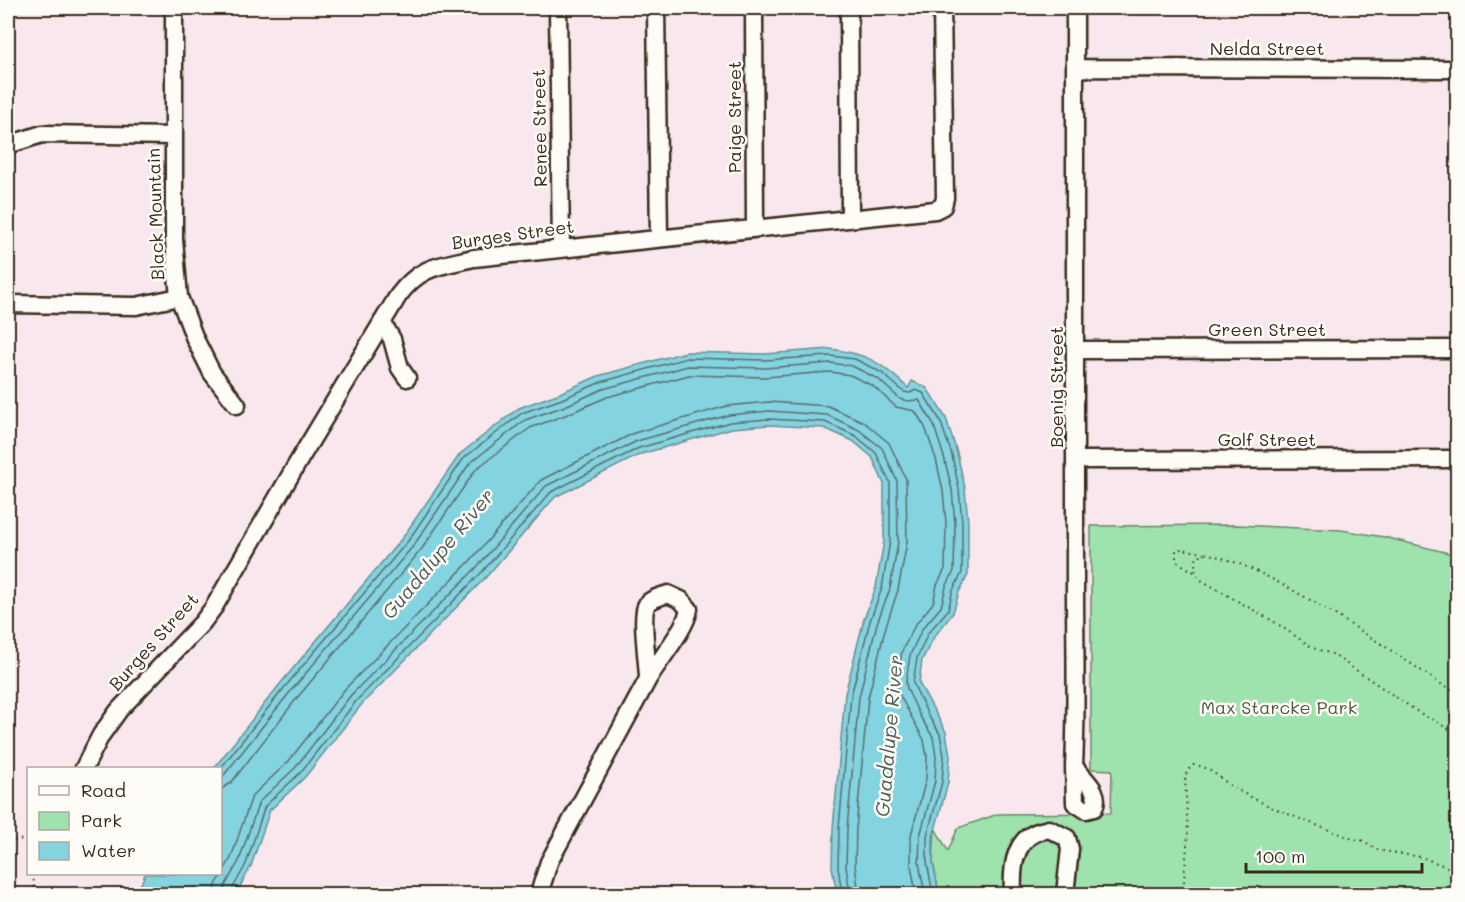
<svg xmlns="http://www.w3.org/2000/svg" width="1465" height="902" viewBox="0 0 1465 902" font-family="Mali,sans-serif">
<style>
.green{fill:#9ee2ae;stroke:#6c8666;stroke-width:1.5}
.water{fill:#84d3e0;stroke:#678f92;stroke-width:1.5}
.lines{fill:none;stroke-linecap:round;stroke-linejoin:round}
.shore{stroke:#586e6c;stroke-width:1.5}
.minor-casing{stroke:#3b2a1e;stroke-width:21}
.path{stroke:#3b2a1e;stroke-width:2;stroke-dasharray:1.5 4.5;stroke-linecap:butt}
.minor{stroke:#fdfcf7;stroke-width:16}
.labels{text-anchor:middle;stroke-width:5;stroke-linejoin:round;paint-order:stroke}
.street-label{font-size:18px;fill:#3b2a1e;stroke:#fdfcf7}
.park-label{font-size:18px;fill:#545842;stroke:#fdfcf7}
.water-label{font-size:20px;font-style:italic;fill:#515d58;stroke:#fdfcf7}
</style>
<rect width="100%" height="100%" fill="#f8e8ee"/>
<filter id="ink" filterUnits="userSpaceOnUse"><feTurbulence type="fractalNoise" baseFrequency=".0167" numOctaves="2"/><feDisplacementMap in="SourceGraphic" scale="12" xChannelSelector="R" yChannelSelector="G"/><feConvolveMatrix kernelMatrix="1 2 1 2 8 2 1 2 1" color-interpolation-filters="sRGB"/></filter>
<g filter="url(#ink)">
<path class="green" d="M1237,525L1341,530L1384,537L1457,555V894H939L933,862L935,828L948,851L958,828L998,814L1111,813L1112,770L1091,769V526Z"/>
<path class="water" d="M830,349C869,354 880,362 908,388L912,381L927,388L946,418L957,453L965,488L968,522V575L959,592L953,613L934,637L922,660L919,683L946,732L950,756L948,783L933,837V862L939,894H837L832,867L833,828L845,694L864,619L876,587L884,541V484L872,457L853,441L824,428L769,425L732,428L641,454L555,497L487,576L362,704L305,777L270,810L251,866L236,894H137L145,874H220V768H214L280,684L403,537L460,454L519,408L560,393L598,376L686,352L765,354Z"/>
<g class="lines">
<path class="shore" d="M220,769L284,688L408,541L464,458L522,413L562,399L601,382L687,358L765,360L830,356L855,359L882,373L904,392L910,393L916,390L923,393L940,420L952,455L959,489L962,523V573L953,590L948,610L928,633L917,658L913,683L928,715L940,734L944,756L942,782L927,836V862L933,894
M220,780L290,692L414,545L470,463L525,420L565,406L603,389L688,366L765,368L830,363L852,366L878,379L900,399L907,401L919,400L933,423L944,457L952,490L955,523L954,571L946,587L941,607L922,629L910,655L906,682L907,689L921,718L933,737L936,757L935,781L920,836L919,863L925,894
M220,790L231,783L297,698L421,550L476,469L530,428L568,414L607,397L689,375L765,377L830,372L850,375L873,386L896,407L915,411L925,427L936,459L943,491L946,523L945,569L937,585L933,603L915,625L902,651L897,681L899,694L924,740L927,757L926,779L911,835V865L916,894
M215,894L216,885L231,858L252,796L288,762L345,689L470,561L541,480L634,433L727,406L769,402L828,406L864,422L889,443L906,479L907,542L898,590L886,626L868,698L856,829L855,865L859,894
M224,894L225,886L239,861L259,802L295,768L351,695L477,567L546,486L637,441L729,415L769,411L827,415L859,430L882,448L897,481L898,542L890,589L877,623L859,697L847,829L846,866L850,894
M231,894L232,890L246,864L265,806L300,773L357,700L482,572L551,492L639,448L730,422L769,419L825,422L856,436L876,453L890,483V541L882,588L870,621L851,696L839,828L838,867L842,894"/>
<defs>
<path id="minor" d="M174,8V240L179,297L195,339L212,373L237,405
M558,8L561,247
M656,8L659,238
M754,8L755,227
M849,8L850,218
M1076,68L1458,69
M8,145L42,134L174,136
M8,304L136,306L179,297
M382,322L392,339L400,368L407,378
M1077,350L1458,349
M1076,460L1458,459
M668,594L681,600L689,609C686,629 659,660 648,679C648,663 640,615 647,604C652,598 662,596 668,594Z
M1074,766C1077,707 1075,648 1075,589C1075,395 1076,201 1075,8
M1074,766C1083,779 1102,791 1094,808L1086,810L1075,803Z
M84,768L101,735L119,710L202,623L214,607L301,457L398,296C420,266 439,266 474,258L935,210L943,206L945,198L942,8
M539,894L549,862L648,679
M1013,894C1012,874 1012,843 1035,833C1039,831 1045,830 1049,829L1067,838L1070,849L1065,894"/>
</defs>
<use href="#minor" class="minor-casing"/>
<path class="path" d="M1194,572L1176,561V550L1181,549L1204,553
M1458,692L1441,684C1400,656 1359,629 1317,604C1280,583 1245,562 1204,553L1197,557C1194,567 1194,572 1201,580L1276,623L1313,648L1332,654L1418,712L1458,734
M8,841L28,839
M33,874L35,894
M1183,894L1188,834L1185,778L1187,771L1193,765C1208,765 1220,779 1233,787C1270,810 1313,823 1353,839L1364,841L1377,850L1421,857L1458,871"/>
<use href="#minor" class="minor"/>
</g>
</g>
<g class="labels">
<g class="street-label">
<text x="1267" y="55">Nelda Street</text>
<text transform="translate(735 117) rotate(-90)" y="6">Paige Street</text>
<text transform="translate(540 128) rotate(-91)" y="6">Renee Street</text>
<text transform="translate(156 214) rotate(-92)" y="6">Black Mountain</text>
<text transform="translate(513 235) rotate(-8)" y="6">Burges Street</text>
<text x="1267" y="336">Green Street</text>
<text transform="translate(1057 387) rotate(-90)" y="6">Boenig Street</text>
<text x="1267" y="446">Golf Street</text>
<text transform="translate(154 642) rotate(-48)" y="6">Burges Street</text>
</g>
<g class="park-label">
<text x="1279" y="714">Max Starcke Park</text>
</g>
<g class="water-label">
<text transform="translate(438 554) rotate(-50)" y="7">Guadalupe River</text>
<text transform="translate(889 736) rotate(-85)" y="7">Guadalupe River</text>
</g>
</g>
<rect width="1465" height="902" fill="none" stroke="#fdfcf7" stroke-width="30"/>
<rect x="15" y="15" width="1435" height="872" fill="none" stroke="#3b2a1e" stroke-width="2" filter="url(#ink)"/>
<rect x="27" y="767" width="195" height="108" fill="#fdfcf7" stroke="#afa8a0" stroke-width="1.5"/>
<rect x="39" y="786" width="30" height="9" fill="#fdfcf7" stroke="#afa8a0" stroke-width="1.5"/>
<text x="81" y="797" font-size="18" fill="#3b2a1e">Road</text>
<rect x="39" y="812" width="30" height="18" fill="#9ee2ae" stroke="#afa8a0" stroke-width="1.5"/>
<text x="81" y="827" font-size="18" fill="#3b2a1e">Park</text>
<rect x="39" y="842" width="30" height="18" fill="#84d3e0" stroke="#afa8a0" stroke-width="1.5"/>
<text x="81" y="857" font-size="18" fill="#3b2a1e">Water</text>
<path d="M1246 863v9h176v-9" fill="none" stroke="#3b2a1e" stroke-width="3"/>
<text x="1255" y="863" font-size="18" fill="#3b2a1e" stroke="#fdfcf7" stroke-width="4.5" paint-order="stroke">100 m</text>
</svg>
